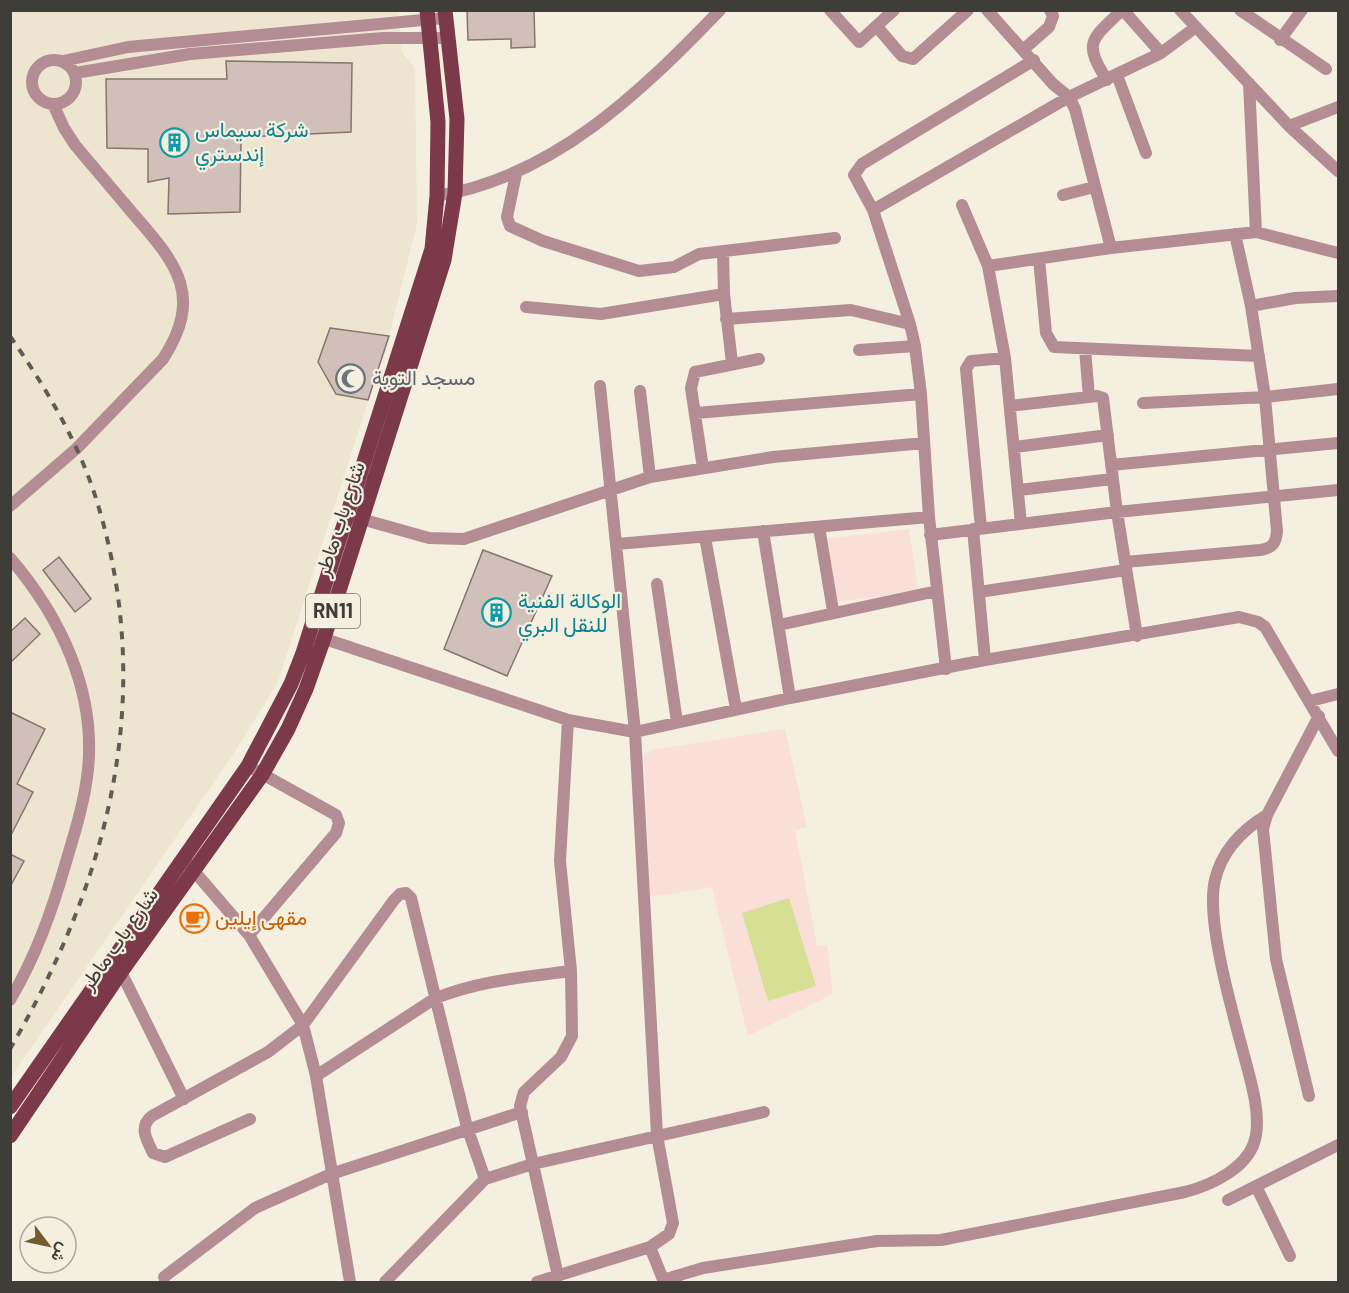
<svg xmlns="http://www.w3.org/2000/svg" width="1349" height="1293" viewBox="0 0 1349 1293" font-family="Barlow,Vazirmatn,sans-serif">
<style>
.built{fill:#ede5cf}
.education{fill:#f9dfd8}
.green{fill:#d7df94}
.building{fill:#d1c0b9;stroke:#84756e;stroke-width:1.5}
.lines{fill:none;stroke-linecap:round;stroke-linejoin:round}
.street{stroke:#b48c94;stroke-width:12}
.primary{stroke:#7c394a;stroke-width:15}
.rail{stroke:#5f5c55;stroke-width:4;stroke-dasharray:8 8;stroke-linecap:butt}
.labels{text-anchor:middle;stroke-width:4.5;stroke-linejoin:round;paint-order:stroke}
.shield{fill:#f5efe0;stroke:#76726a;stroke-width:1.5}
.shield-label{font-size:20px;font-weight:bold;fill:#3f3d37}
.culture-label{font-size:21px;fill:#0d838f;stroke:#f5efe0;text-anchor:start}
.worship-label{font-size:21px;fill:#5b616d;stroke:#f5efe0;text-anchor:start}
.street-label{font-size:21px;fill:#3f3d37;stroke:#f5efe0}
.food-label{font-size:21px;fill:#c56008;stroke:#f5efe0;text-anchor:start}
</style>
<rect width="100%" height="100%" fill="#f5efe0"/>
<path class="built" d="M11,11H399L401,51L415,68L417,224L389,336L278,682L234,753L11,1077Z"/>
<path class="education" d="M909,529L918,591L829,603L824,539Z
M785,729L807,827L795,830L817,946L827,945L833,994L748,1036L712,887L650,897L644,757L651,750Z"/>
<path class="green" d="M789,898L816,986L768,1001L742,913Z"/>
<path class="building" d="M467,10H534L535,47L511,48V39L468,40Z
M226,61L352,63L351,132L241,137L240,212L168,214L169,178L148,182V149L107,148L106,79H227Z
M330,328L389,336L368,400L336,394L318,362Z
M483,550L552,576L507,676L444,649Z
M59,557L91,599L75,612L43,570Z
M25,618L40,634L10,663V632Z
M10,712L45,729L17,784L33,792L10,837Z
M10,854L24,861L10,887Z"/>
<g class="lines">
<path class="street" d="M830,10L859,42L894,10
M987,10L1053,84L1069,97L1075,109L1111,248
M1123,10L1161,53
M1180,10L1289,126L1338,171
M1240,10L1326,69
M878,28L902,56L913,59L968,10
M1280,40L1302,10
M1024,49L1049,27L1053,16L1050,10
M32 82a22 22 0 1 1 44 0a22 22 0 1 1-44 0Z
M63,61L128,47L445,18
M75,73L190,54L383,38H448
M1117,75L1146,153
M1107,80C1082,42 1092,39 1122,10
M1249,83L1256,232
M1289,126L1338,107
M516,174L507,217L510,226L543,241L639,271L674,267L699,254L835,238
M1063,195L1094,187
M437,196C554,177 641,92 720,10
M962,205L988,266L1005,358L1021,524
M873,210L1069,97L1161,53L1196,27
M723,251L724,294L732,363
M1039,259L1046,333L1054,347L1259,356
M988,266L1111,248L1256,232L1338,253
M1251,306L1295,298L1338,296
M526,307L601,314L724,294
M726,319L851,310L910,324
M1085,349L1089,397
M859,350L915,346
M600,386L635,732L657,1135L673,1223L669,1234L650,1247
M640,391L650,477
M1143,403L1265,397L1338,389
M1010,406L1097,396L1103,398L1117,512L1137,636
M696,413L921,394
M1015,447L1108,435
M1111,465L1338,443
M703,468L691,388L695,372L759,359
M1019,490L1112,479
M10,506L76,449L163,359C203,297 178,265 135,216C115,192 95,169 75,145L64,128L53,104
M354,517L429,538L464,539L650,477L773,457L924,443
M819,527L833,611
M981,528L966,369L971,361L1005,358
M973,529L985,660
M763,531L790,698
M930,535L1117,512L1338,490
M705,537L736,709
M617,544L929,517
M10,558C60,616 96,691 88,769C85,800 75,832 66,862C52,911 36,956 10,1000
M1125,562L1260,550C1273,548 1276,543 1277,531L1265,397L1251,306L1235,234
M657,584L677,722
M979,592L1126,570
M779,625L937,591
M316,636L568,720L635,732L790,698L985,660L1239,617L1258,622L1265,627L1338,751
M946,669L929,517L921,394L915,346L910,324L873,210L854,175L862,164L1034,60
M1310,701L1338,694
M248,766L336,815L339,823L336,833L249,935
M188,864L249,935L303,1025L316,1076L350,1282
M121,972L184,1099
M316,1076L434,999C477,981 525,977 571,971
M1309,1096L1276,959L1263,829L1267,815L1319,716
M250,1119L165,1157L153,1153C147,1140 138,1127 152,1116L268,1052L303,1025L394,900L400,894L406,893L411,898L467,1127L485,1179
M1256,1186L1290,1256
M1228,1200L1338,1145
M558,1276L520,1106L524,1092L561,1057L572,1036L571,971L560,861L568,720
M164,1277L255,1208L331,1174L522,1112
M663,1280L703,1268L877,1241L941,1240L1185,1192C1212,1185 1251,1167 1256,1135C1260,1111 1251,1082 1245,1059C1234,1017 1205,920 1215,880C1222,850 1242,830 1267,815
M385,1282L485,1179L533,1164L764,1112
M537,1282L650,1247L664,1282"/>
<path class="primary" d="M10,1107L248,766L291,684L303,653L432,249L437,196L438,122L427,10
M10,1136L121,972L262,775L288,729L306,689L324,638L444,260L455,193L457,119L445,10"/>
<path class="rail" d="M10,336C46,388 80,444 98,505C156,698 109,879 10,1049"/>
</g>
<defs>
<symbol id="building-ring" viewBox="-11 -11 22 22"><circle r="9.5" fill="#f5efe0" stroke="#0f9aa8" stroke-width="1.5"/><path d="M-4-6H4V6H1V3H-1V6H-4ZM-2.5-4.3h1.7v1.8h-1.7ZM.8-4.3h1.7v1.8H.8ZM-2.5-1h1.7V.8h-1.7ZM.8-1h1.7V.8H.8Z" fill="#0f9aa8"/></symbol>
<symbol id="mosque-ring" viewBox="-11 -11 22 22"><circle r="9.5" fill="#f5efe0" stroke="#6b7280" stroke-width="1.5"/><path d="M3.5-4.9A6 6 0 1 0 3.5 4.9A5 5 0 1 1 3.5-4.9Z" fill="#6b7280"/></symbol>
<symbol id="cafe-ring" viewBox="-11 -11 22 22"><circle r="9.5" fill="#f5efe0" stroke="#e8710a" stroke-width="1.5"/><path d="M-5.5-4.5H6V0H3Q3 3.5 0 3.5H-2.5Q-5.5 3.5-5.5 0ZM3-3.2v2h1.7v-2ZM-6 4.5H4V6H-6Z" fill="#e8710a"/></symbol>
</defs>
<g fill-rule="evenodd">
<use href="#building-ring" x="158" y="126" width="33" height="33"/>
<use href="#mosque-ring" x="334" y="362" width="33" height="33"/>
<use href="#building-ring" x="480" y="596" width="33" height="33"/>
<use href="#cafe-ring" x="178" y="902" width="33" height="33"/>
</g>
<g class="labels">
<rect class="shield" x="306" y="594" width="54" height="34" rx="4.5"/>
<g class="shield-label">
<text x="333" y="618">RN11</text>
</g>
<g class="culture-label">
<text x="195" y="137">شركة سيماس<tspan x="195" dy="24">إندستري</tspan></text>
<text x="518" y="608">الوكالة الفنية<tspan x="518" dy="24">للنقل البري</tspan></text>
</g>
<g class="worship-label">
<text x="372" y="385">مسجد التوبة</text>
</g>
<g class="street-label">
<text transform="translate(340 519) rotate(-72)" y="7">شارع باب ماطر</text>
<text transform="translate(119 939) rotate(-55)" y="7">شارع باب ماطر</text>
</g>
<g class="food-label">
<text x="215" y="925">مقهى إيلين</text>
</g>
</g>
<rect width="1349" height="1293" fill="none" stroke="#3f3d37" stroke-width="24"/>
<g transform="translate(48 1245) rotate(122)"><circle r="28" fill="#f5efe0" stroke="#aca89c" stroke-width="1.5"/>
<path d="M0-4.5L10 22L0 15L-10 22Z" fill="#745b2c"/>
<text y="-9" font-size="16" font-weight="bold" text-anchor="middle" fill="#3f3d37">ش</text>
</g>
</svg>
